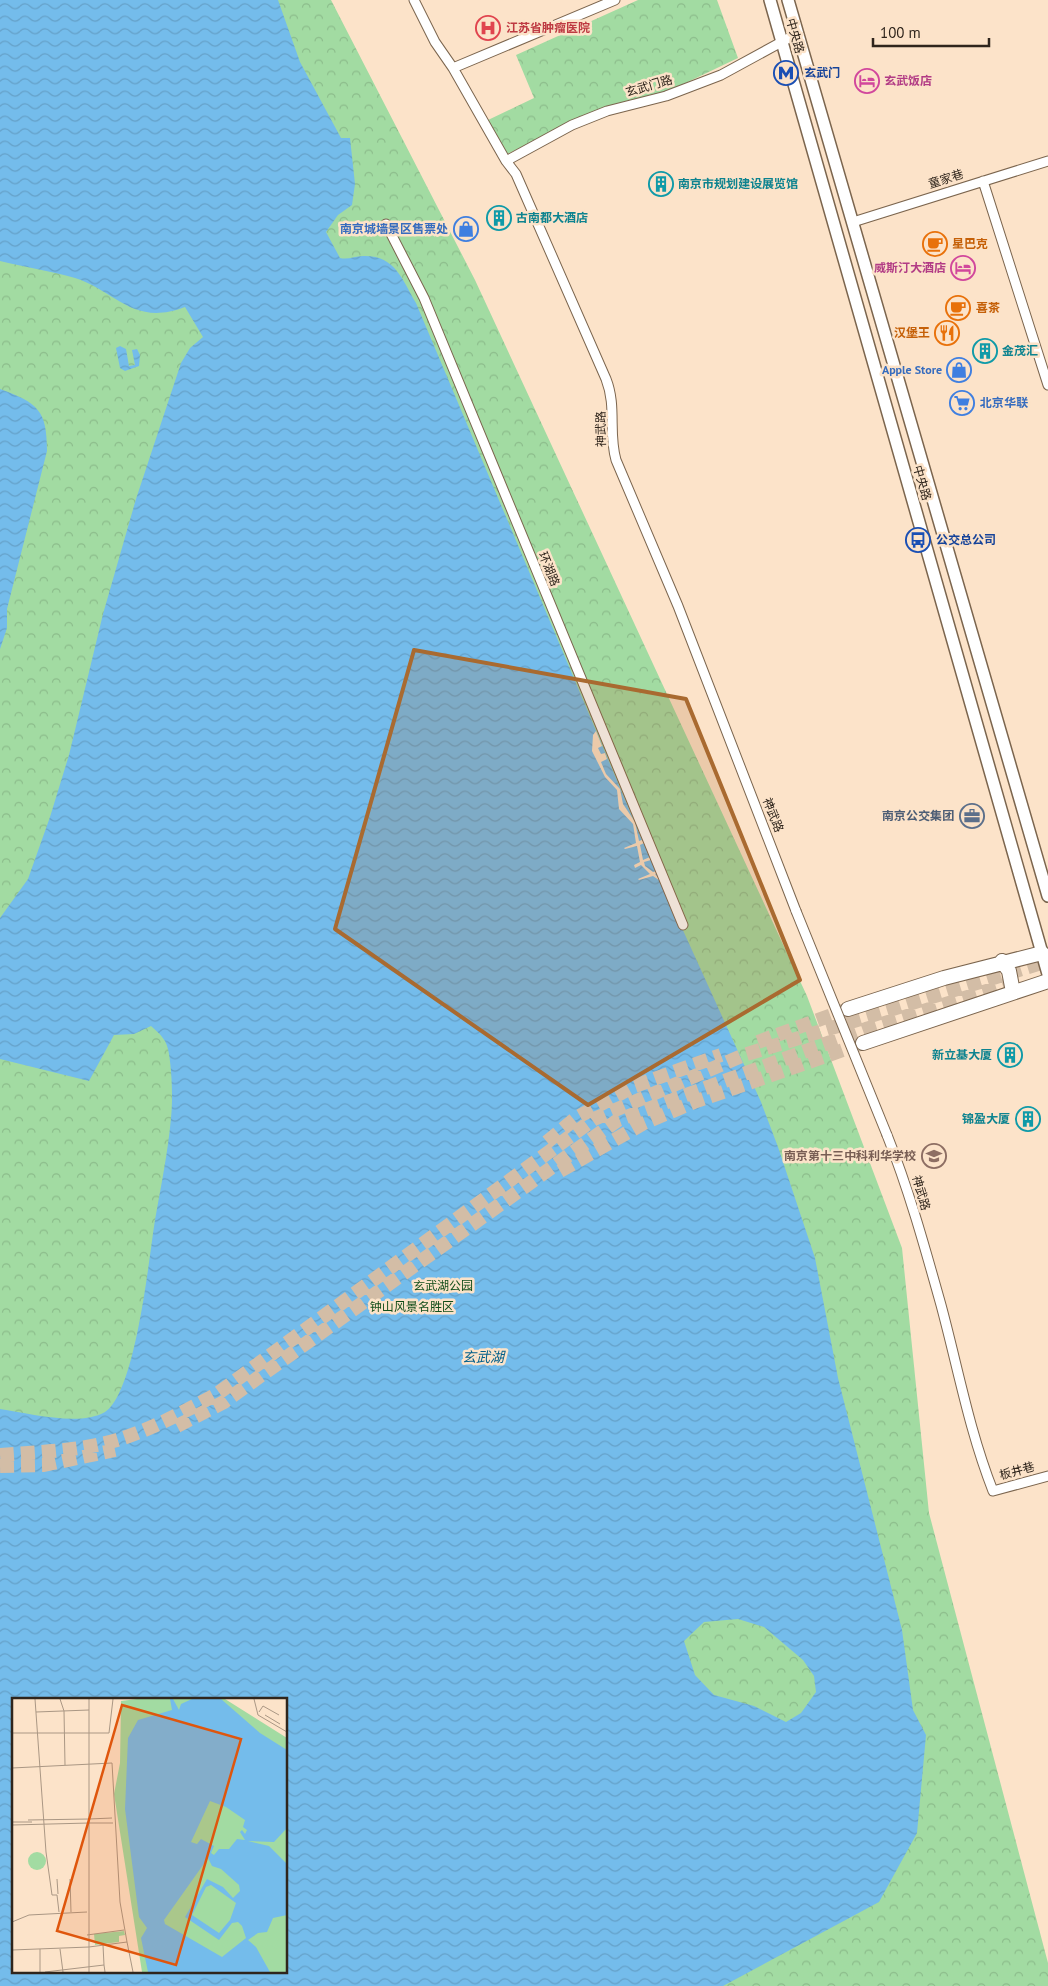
<svg xmlns="http://www.w3.org/2000/svg" width="1048" height="1986" viewBox="0 0 1048 1986" font-family="'PT Sans','Noto Sans SC',sans-serif">
<style>
.forest{fill:url(#forest-crowns);fill-rule:evenodd}
.water{fill:url(#water-waves);fill-rule:evenodd}
.pier{fill:#fce3c9}
.lines{fill:none;stroke-linecap:round;stroke-linejoin:round}
.highway-tunnel{stroke:#d3bda6;stroke-width:14;stroke-dasharray:14 7;stroke-linecap:butt}
.minor-casing{stroke:#7b654e;stroke-width:11}
.major-casing{stroke:#7b654e;stroke-width:14}
.highway-casing{stroke:#7b654e;stroke-width:16}
.minor{stroke:#fff;stroke-width:9}
.major{stroke:#fff;stroke-width:11}
.highway{stroke:#fff;stroke-width:14}
.minor-bridge-casing{stroke:#7b654e;stroke-width:11;stroke-linecap:butt}
.minor-bridge{stroke:#fff;stroke-width:9}
.marked{fill:#a96a30;fill-opacity:0.2;stroke:#a96a30;stroke-width:4;stroke-linejoin:round}
.labels{text-anchor:middle;stroke-width:5;stroke-linejoin:round;paint-order:stroke}
.health-label{font-size:12px;font-weight:bold;fill:#be3a42;stroke:#fce3c9;text-anchor:start}
.street-label{font-size:12px;fill:#2f251c;stroke:#fce3c9}
.transit-label{font-size:12px;font-weight:bold;fill:#164399;stroke:#fce3c9;text-anchor:start}
.hotel-label{font-size:12px;font-weight:bold;fill:#b23c85;stroke:#fce3c9;text-anchor:start}
.culture-label{font-size:12px;font-weight:bold;fill:#0d838f;stroke:#fce3c9;text-anchor:start}
.shop-label{font-size:12px;font-weight:bold;fill:#366cbe;stroke:#fce3c9;text-anchor:end}
.food-label{font-size:12px;font-weight:bold;fill:#c56008;stroke:#fce3c9;text-anchor:start}
.service-label{font-size:12px;font-weight:bold;fill:#4e5e75;stroke:#fce3c9;text-anchor:end}
.education-label{font-size:12px;font-weight:bold;fill:#785e54;stroke:#fce3c9;text-anchor:end}
.park-label{font-size:12px;fill:#114d18;stroke:#fce3c9}
.water-label{font-size:14px;font-style:italic;fill:#005e8a;stroke:#fce3c9}
.inset-road{fill:none;stroke:#aa9784;stroke-width:1}
.view{fill:#df560d;fill-opacity:0.15;stroke:#df560d;stroke-width:2.5}
.inset-edge{fill:none;stroke:#2f251c;stroke-width:2.5}
</style>
<defs>
<pattern id="forest-crowns" width="20" height="18" patternUnits="userSpaceOnUse" patternTransform="scale(1.25)"><rect width="20" height="18" fill="#a2dba2"/><path d="M2 6a3 3 0 1 1 6 0M12 15a3 3 0 1 1 6 0" fill="none" stroke="#8cbc8b"/></pattern>
<pattern id="water-waves" width="16" height="10" patternUnits="userSpaceOnUse" patternTransform="scale(1.25)"><rect width="16" height="10" fill="#74bceb"/><path d="M0 5q4-4 8 0t8 0" fill="none" stroke="#65a1c9"/></pattern>
</defs>
<rect width="100%" height="100%" fill="#fce3c9"/>
<path class="forest" d="M0,0H331L475,280L807,996L902,1248L929,1513L1048,1963V1986H0ZM14,1700H286V1972H14Z
M638,0H717L738,58L671,90L604,108L507,154L488,120L534,98L516,55Z"/>
<path class="water" d="M0,0H278L300,62L341,138H350L355,184L352,205L338,215L326,232L340,258C348,260 355,256 363,256C395,255 402,279 416,303L642,840L761,1102L778,1147L815,1258L838,1378L902,1630L913,1710L926,1735L917,1833L879,1902L723,1986H0V1409C29,1413 79,1427 105,1412C136,1392 149,1257 155,1220C161,1186 168,1152 171,1118C173,1099 172,1073 169,1054C167,1040 161,1035 151,1026L134,1034L114,1035L89,1081L0,1059V918L28,879L50,817L69,755L103,614L136,499L181,363L190,348L203,337L185,307C133,327 116,291 75,278C51,271 25,267 0,261ZM738,1619L764,1627L803,1660L814,1676L816,1692L801,1713L786,1722L754,1706L714,1695L695,1675L684,1641L704,1622ZM14,1700H286V1972H14Z
M120,346L126,349L129,366L135,365L132,350L137,349L140,355L139,366L125,371L120,368L116,348Z
M0,389C38,403 47,410 47,451L7,609V628L0,649Z"/>
<path class="pier" d="M596,731L602,746L598,748L601,754L605,753L607,759L601,762L606,774L620,789L623,804L635,822L639,841L642,840L644,843L640,845L643,860L650,857L651,860L644,862L645,866L653,872L657,871L658,873L655,874L663,883L653,876L639,880L638,879L650,874L641,865L635,868L634,865L640,862L637,846L625,849L624,848L636,843L633,824L619,809L617,790L605,777L592,751L593,735Z"/>
<g class="lines">
<path class="highway-tunnel" d="M758,1042L848,1009
M547,1142L576,1118L632,1087L721,1055
M560,1171L644,1123L694,1102L863,1043
M177,1426L224,1402L618,1120L866,1029L1009,984
M0,1455C39,1452 80,1451 117,1440C153,1429 185,1411 217,1394L594,1119L744,1055L1048,961
M0,1466L44,1465L115,1450"/>
<defs>
<path id="minor" d="M414,0L435,42L453,68L615,0
M453,68L506,161L516,174L606,379C617,407 608,432 616,460L678,606L796,911
M506,161L572,125L607,111L666,96L721,75L798,33
M983,181L1048,385
M853,222L1048,161
M386,224L424,298L683,925
M887,1135C909,1190 925,1248 941,1305C958,1368 969,1430 993,1491L1048,1476"/>
<path id="major" d="M770,0L1048,974
M788,0L1048,896"/>
<path id="highway" d="M1002,961L1009,971L1013,992
M848,1009L944,978L1042,953
M863,1043L1048,981"/>
</defs>
<use href="#minor" class="minor-casing"/>
<use href="#major" class="major-casing"/>
<use href="#highway" class="highway-casing"/>
<use href="#minor" class="minor"/>
<use href="#major" class="major"/>
<use href="#highway" class="highway"/>
<defs>
<path id="minor-bridge" d="M796,911L887,1135"/>
</defs>
<use href="#minor-bridge" class="minor-bridge-casing"/>
<use href="#minor-bridge" class="minor-bridge"/>
</g>
<path class="marked" d="M414,650L686,699L800,980L588,1105L335,929Z"/>
<defs>
<symbol id="hospital-ring" viewBox="-11 -11 22 22"><circle r="9.5" fill="#fce3c9" stroke="#e0444e" stroke-width="1.5"/><path d="M-5-5h3v3.5h4V-5h3V5h-3V1.5h-4V5h-3Z" fill="#e0444e"/></symbol>
<symbol id="metro-ring" viewBox="-11 -11 22 22"><circle r="9.5" fill="#fce3c9" stroke="#1a4fb4" stroke-width="1.5"/><path d="M-5.5 5V-5H-3L0 0L3-5H5.5V5H3V-.5L0 4L-3-.5V5Z" fill="#1a4fb4"/></symbol>
<symbol id="hotel-ring" viewBox="-11 -11 22 22"><circle r="9.5" fill="#fce3c9" stroke="#d1479c" stroke-width="1.5"/><path d="M-6-4.5h1.5V1H6V5H4.5V3h-9V5H-6ZM-4 0a1.8 1.8 0 1 1 3.6 0ZM.5 0V-2.5h3Q6-2.5 6 0Z" fill="#d1479c"/></symbol>
<symbol id="building-ring" viewBox="-11 -11 22 22"><circle r="9.5" fill="#fce3c9" stroke="#0f9aa8" stroke-width="1.5"/><path d="M-4-6H4V6H1V3H-1V6H-4ZM-2.5-4.3h1.7v1.8h-1.7ZM.8-4.3h1.7v1.8H.8ZM-2.5-1h1.7V.8h-1.7ZM.8-1h1.7V.8H.8Z" fill="#0f9aa8"/></symbol>
<symbol id="shop-ring" viewBox="-11 -11 22 22"><circle r="9.5" fill="#fce3c9" stroke="#3f7fe0" stroke-width="1.5"/><path d="M-5-2.5h2.3a2.7 3.5 0 0 1 5.4 0H5L5.5 6h-11ZM-1.5-2.5h3a1.5 2.3 0 0 0-3 0Z" fill="#3f7fe0"/></symbol>
<symbol id="cafe-ring" viewBox="-11 -11 22 22"><circle r="9.5" fill="#fce3c9" stroke="#e8710a" stroke-width="1.5"/><path d="M-5.5-4.5H6V0H3Q3 3.5 0 3.5H-2.5Q-5.5 3.5-5.5 0ZM3-3.2v2h1.7v-2ZM-6 4.5H4V6H-6Z" fill="#e8710a"/></symbol>
<symbol id="restaurant-ring" viewBox="-11 -11 22 22"><circle r="9.5" fill="#fce3c9" stroke="#e8710a" stroke-width="1.5"/><path d="M-5-6h1v4h1v-4h1v4h1v-4h1v5L-1.5 .5V6h-2V.5L-5-1ZM5-6V6H3V1.5H1.5Q1.5-4 5-6Z" fill="#e8710a"/></symbol>
<symbol id="supermarket-ring" viewBox="-11 -11 22 22"><circle r="9.5" fill="#fce3c9" stroke="#3f7fe0" stroke-width="1.5"/><path d="M-6-5.5h2.5l.6 2H6L4.5 2H-2.5L-4.4-4H-6ZM-1.5 3.2a1.3 1.3 0 1 0 .1 0ZM3 3.2a1.3 1.3 0 1 0 .1 0Z" fill="#3f7fe0"/></symbol>
<symbol id="bus-ring" viewBox="-11 -11 22 22"><circle r="9.5" fill="#fce3c9" stroke="#1a4fb4" stroke-width="1.5"/><path d="M-5-6H5V4H4V6H2V4H-2V6H-4V4H-5ZM-3.5-4V0h7V-4ZM-3.5 1.2v1.5H-2V1.2ZM2 1.2v1.5H3.5V1.2Z" fill="#1a4fb4"/></symbol>
<symbol id="office-ring" viewBox="-11 -11 22 22"><circle r="9.5" fill="#fce3c9" stroke="#5c6f8a" stroke-width="1.5"/><path d="M-6-3h4V-5.5h4V-3h4V5H-6ZM-1-4.5V-3h2v-1.5ZM-6 0V1H6V0Z" fill="#5c6f8a"/></symbol>
<symbol id="university-ring" viewBox="-11 -11 22 22"><circle r="9.5" fill="#fce3c9" stroke="#8d6e63" stroke-width="1.5"/><path d="M0-5L7-2L0 1L-7-2ZM-4 1L0 2.5L4 1V4Q0 6-4 4Z" fill="#8d6e63"/></symbol>
</defs>
<g fill-rule="evenodd">
<use href="#hospital-ring" x="474" y="14" width="28" height="28"/>
<use href="#metro-ring" x="772" y="59" width="28" height="28"/>
<use href="#hotel-ring" x="853" y="67" width="28" height="28"/>
<use href="#building-ring" x="647" y="170" width="28" height="28"/>
<use href="#building-ring" x="485" y="204" width="28" height="28"/>
<use href="#shop-ring" x="452" y="215" width="28" height="28"/>
<use href="#cafe-ring" x="921" y="230" width="28" height="28"/>
<use href="#hotel-ring" x="949" y="254" width="28" height="28"/>
<use href="#cafe-ring" x="944" y="294" width="28" height="28"/>
<use href="#restaurant-ring" x="933" y="319" width="28" height="28"/>
<use href="#building-ring" x="971" y="337" width="28" height="28"/>
<use href="#shop-ring" x="945" y="356" width="28" height="28"/>
<use href="#supermarket-ring" x="948" y="389" width="28" height="28"/>
<use href="#bus-ring" x="904" y="526" width="28" height="28"/>
<use href="#office-ring" x="958" y="802" width="28" height="28"/>
<use href="#building-ring" x="996" y="1041" width="28" height="28"/>
<use href="#building-ring" x="1014" y="1105" width="28" height="28"/>
<use href="#university-ring" x="920" y="1142" width="28" height="28"/>
</g>
<g class="labels">
<g class="health-label">
<text x="506" y="32">江苏省肿瘤医院</text>
</g>
<g class="street-label">
<text transform="translate(795 36) rotate(74)" y="4">中央路</text>
<text transform="translate(649 86) rotate(-16)" y="4">玄武门路</text>
<text transform="translate(946 179) rotate(-18)" y="4">童家巷</text>
<text transform="translate(601 429) rotate(-91)" y="4">神武路</text>
<text transform="translate(922 483) rotate(74)" y="4">中央路</text>
<text transform="translate(549 569) rotate(68)" y="4">环湖路</text>
<text transform="translate(773 815) rotate(69)" y="4">神武路</text>
<text transform="translate(921 1193) rotate(74)" y="4">神武路</text>
<text transform="translate(1017 1471) rotate(-15)" y="4">板井巷</text>
</g>
<g class="transit-label">
<text x="804" y="77">玄武门</text>
<text x="936" y="544">公交总公司</text>
</g>
<g class="hotel-label">
<text x="884" y="85">玄武饭店</text>
<text x="946" y="272" text-anchor="end">威斯汀大酒店</text>
</g>
<g class="culture-label">
<text x="678" y="188">南京市规划建设展览馆</text>
<text x="516" y="222">古南都大酒店</text>
<text x="1002" y="355">金茂汇</text>
<text x="992" y="1059" text-anchor="end">新立基大厦</text>
<text x="1010" y="1123" text-anchor="end">锦盈大厦</text>
</g>
<g class="shop-label">
<text x="448" y="233">南京城墙景区售票处</text>
<text x="942" y="374">Apple Store</text>
<text x="980" y="407" text-anchor="start">北京华联</text>
</g>
<g class="food-label">
<text x="952" y="248">星巴克</text>
<text x="976" y="312">喜茶</text>
<text x="930" y="337" text-anchor="end">汉堡王</text>
</g>
<g class="service-label">
<text x="954" y="820">南京公交集团</text>
</g>
<g class="education-label">
<text x="916" y="1160">南京第十三中科利华学校</text>
</g>
<g class="park-label">
<text x="443" y="1290">玄武湖公园</text>
<text x="412" y="1311">钟山风景名胜区</text>
</g>
<g class="water-label">
<text x="483" y="1362">玄武湖</text>
</g>
</g>
<g transform="translate(12 1698)">
<rect width="275" height="275" fill="#fce3c9"/>
<path d="M16 163a9 9 0 1 1 18 0a9 9 0 1 1-18 0Z" fill="#a2dba2"/>
<path d="M125,1H213L275,40V274H130L102,96L108,65L109,3ZM112,233L113,237L107,238V244L83,247L82,236Z" fill="#a2dba2"/>
<path d="M158,1H161L167,12L169,6L180,1H209L248,35L275,52V130L262,144L236,143L257,148L275,166V217L261,220L255,234L246,235L236,242L244,249L258,274H136L129,240L135,230L127,219L113,111L116,40L126,22L160,12ZM198,103L214,109L233,122L231,129L235,132L233,136L230,132L228,134L233,142L225,141L217,151H207L202,157L199,155L202,148L189,141L185,146L179,144ZM196,160L200,168L209,171L227,187L228,193L221,200L211,189L195,181L173,219L207,242L220,225L226,224L230,228L234,240L210,259L153,226L152,222ZM199,187L224,205L218,222L207,235L180,217L194,189Z" fill="#74bceb" fill-rule="evenodd"/>
<path class="inset-road" d="M23,1L34,154L40,197H45L47,214M48,1L52,13L53,67M242,1L246,17L275,34M24,14L77,12M247,14L251,8L267,17M253,17L268,26M0,35H97L101,1M0,70L100,65L108,204L115,244M77,121L100,120M16,122L77,121M0,124H20M77,125H101M0,127L77,125M45,181L46,196M58,181L59,214M0,224L17,217L75,214M75,237L112,232M91,247L92,267M77,249L115,244L121,274M28,251V274M48,251L51,274M0,252L77,249M33,274L92,267L93,274M77,274V1"/>
<path class="view" d="M110,7L229,41L164,267L45,233Z"/>
<rect width="275" height="275" class="inset-edge"/>
</g>
<path d="M873 38v8h116v-8" fill="none" stroke="#2f251c" stroke-width="2.5"/>
<text x="880" y="38" font-size="15" fill="#2f251c" stroke="#fce3c9" stroke-width="4" paint-order="stroke">100 m</text>
</svg>
